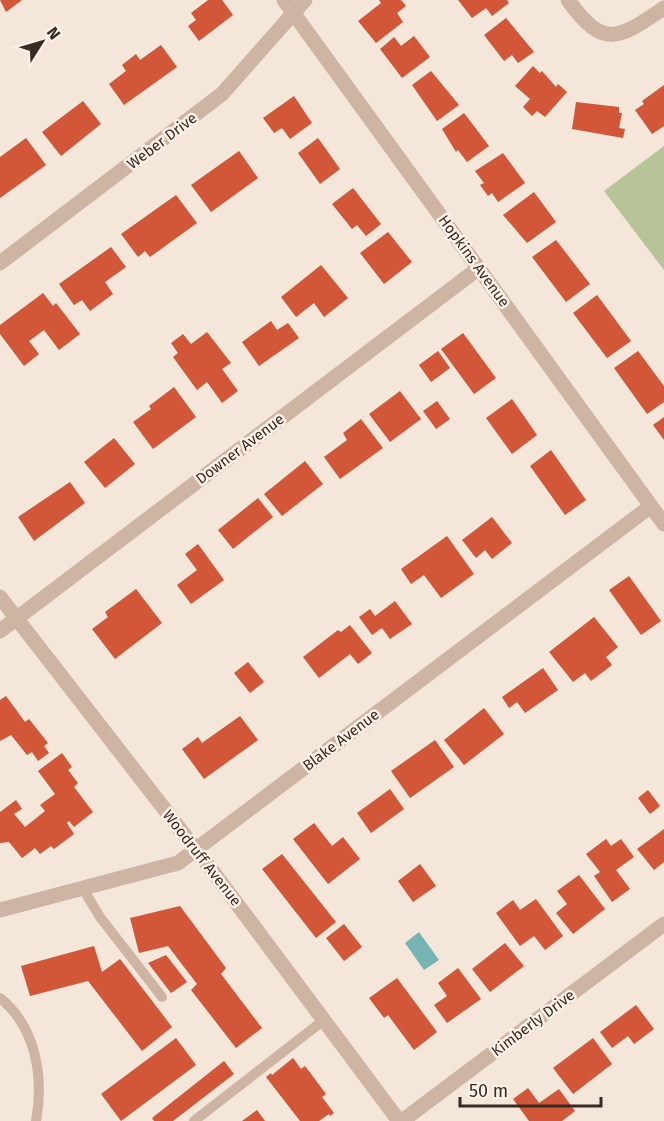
<svg xmlns="http://www.w3.org/2000/svg" width="664" height="1121" viewBox="0 0 664 1121" font-family="'Fira Sans',sans-serif">
<style>
.green{fill:#b7c497}
.water{fill:#75b4b3}
.building{fill:#d25638}
.lines{fill:none;stroke-linecap:round;stroke-linejoin:round}
.lane{stroke:#cdb4a3;stroke-width:10}
.street{stroke:#cdb4a3;stroke-width:15}
.labels{text-anchor:middle;stroke-width:5;stroke-linejoin:round;paint-order:stroke}
.street-label{font-size:15px;fill:#382b26;stroke:#fbf0e5}
</style>
<rect width="100%" height="100%" fill="#f4e6d9"/>
<path class="green" d="M664,146V270L604,191Z"/>
<path class="water" d="M419,932L439,960L424,970L405,943Z"/>
<path class="building" d="M0,0H22L6,12Z
M208,0H222L233,15L199,41L188,26L196,20L191,13Z
M379,0H401L406,6L397,13L403,22L376,43L358,21L381,3Z
M458,0H507L509,3L492,16L486,8L472,18Z
M506,18L534,52L518,63L512,55L504,61L484,35Z
M414,36L430,57L402,78L380,49L394,37L401,46Z
M161,45L177,67L124,105L109,84L126,71L122,65L136,54L140,60Z
M533,66L540,73L542,71L556,87L558,84L567,92L545,117L537,111L532,116L523,107L530,99L515,86Z
M431,71L459,105L437,121L412,85Z
M664,85V126L652,134L635,110L644,104L642,101Z
M294,96L312,123L290,139L282,128L274,133L263,118Z
M83,101L101,124L61,156L42,132Z
M576,102L619,107V113H622L619,128L625,129L623,138L572,129Z
M464,113L489,146L467,162L458,150L456,152L442,129Z
M26,138L46,165L0,198V157Z
M318,138L340,169L320,184L298,153Z
M239,151L258,178L211,212L191,185Z
M503,153L525,183L498,202L492,193L488,196L480,185L484,183L475,171Z
M353,188L381,224L366,236L357,225L352,229L332,204Z
M534,192L556,222L527,243L503,215Z
M176,195L197,223L150,257L145,251L138,257L121,234Z
M388,232L412,262L384,284L360,253Z
M556,240L590,284L566,302L532,257Z
M111,247L126,267L105,282L113,294L90,311L82,300L74,305L59,284Z
M321,265L348,298L324,317L314,303L296,317L281,297Z
M43,293L53,306L56,303L80,334L59,350L44,330L29,341L39,354L24,366L0,334V325Z
M597,295L631,341L607,358L573,313Z
M271,321L277,330L288,323L299,338L259,366L242,342Z
M207,332L231,363L222,369L238,391L222,403L207,382L197,390L173,357L178,353L171,343L183,334L191,344Z
M463,333L496,378L474,394L441,349Z
M438,351L450,368L431,382L419,365Z
M638,351L664,386V402L647,414L614,368Z
M174,387L196,417L153,449L133,422L151,409L149,406Z
M400,391L421,419L390,442L369,414Z
M512,399L537,435L512,454L486,418Z
M437,401L450,419L436,429L423,411Z
M664,417V440L653,425Z
M361,419L383,448L340,479L324,457L347,440L343,433Z
M114,438L135,464L105,488L84,462Z
M551,450L586,500L565,515L530,466Z
M305,461L323,484L282,516L264,494Z
M70,482L85,503L34,541L18,517Z
M258,498L273,517L233,549L218,530Z
M492,517L512,543L492,559L485,550L476,558L462,540Z
M447,536L474,574L441,598L424,575L411,584L401,569Z
M198,544L224,580L191,604L177,585L197,570L185,554Z
M629,576L661,621L641,635L609,590Z
M136,589L162,623L115,659L92,629L108,617L105,612Z
M395,601L412,624L390,639L382,628L372,635L359,617L370,609L375,616Z
M594,617L618,647L606,657L612,665L591,681L585,673L573,682L549,652Z
M350,625L372,653L358,664L350,654L319,678L303,657L338,630L341,632Z
M248,662L264,682L250,693L234,673Z
M543,668L558,690L525,713L517,702L509,708L502,697Z
M6,696L25,722L29,719L48,743L44,746L49,753L38,761L32,752L27,755L11,735L0,741V700Z
M484,708L504,734L464,765L444,740Z
M240,716L258,740L204,779L182,749L198,737L202,743Z
M435,740L454,767L410,798L391,771Z
M62,753L72,767L68,770L78,783L74,787L93,812L74,827L69,821L67,823L74,834L54,849L51,846L40,854L35,848L22,858L9,842L0,843V812L16,800L22,809L14,814L25,827L45,811L40,805L55,794L38,771Z
M390,789L404,809L371,833L357,813Z
M648,790L660,806L650,814L638,798Z
M314,823L332,846L343,837L360,859L328,884L293,839Z
M664,829V862L654,870L637,849Z
M606,839L611,846L621,839L634,857L616,870L630,889L612,902L594,876L600,872L586,854Z
M282,854L336,922L316,938L262,869Z
M420,864L436,886L413,902L398,881Z
M579,875L605,909L573,934L556,913L567,904L557,891Z
M536,899L563,936L545,950L534,936L520,946L496,913L513,900L520,910Z
M180,906L226,968L221,974L262,1028L236,1048L191,990L197,984L168,946L139,953L130,918Z
M344,924L362,947L344,961L326,938Z
M505,943L524,966L490,992L472,969Z
M94,946L102,972L120,959L172,1027L142,1051L88,981L30,996L21,966Z
M166,955L187,982L171,993L148,963Z
M458,968L481,999L447,1023L434,1005L447,996L438,983Z
M397,978L437,1032L414,1050L388,1015L384,1018L369,998Z
M636,1005L654,1029L634,1044L628,1036L612,1048L600,1032Z
M176,1038L196,1065L121,1121L101,1094Z
M593,1038L612,1064L573,1094L553,1068Z
M293,1058L301,1069L305,1066L326,1094L322,1097L334,1113L330,1116L329,1114L319,1121H300L266,1077L271,1073L272,1075Z
M224,1061L234,1074L173,1121H154L152,1118Z
M528,1088L539,1103L559,1089L575,1111L562,1121H529L513,1099Z
M257,1110L265,1121H242Z"/>
<g class="lines">
<path class="lane" d="M83,889L100,917L162,997
M0,998C36,1027 44,1077 36,1121
M194,1121L324,1020"/>
<path class="street" d="M284,0L664,524
M568,0C604,50 618,39 664,8
M0,263L222,94L305,0
M0,597L214,873L399,1121
M0,631L479,268
M0,910L178,863L651,506
M402,1121L664,924"/>
</g>
<g class="labels">
<g class="street-label">
<text transform="translate(162 141) rotate(-37)" y="5">Weber Drive</text>
<text transform="translate(474 261) rotate(54)" y="5">Hopkins Avenue</text>
<text transform="translate(240 449) rotate(-37)" y="5">Downer Avenue</text>
<text transform="translate(341 740) rotate(-37)" y="5">Blake Avenue</text>
<text transform="translate(202 858) rotate(52)" y="5">Woodruff Avenue</text>
<text transform="translate(533 1023) rotate(-37)" y="5">Kimberly Drive</text>
</g>
</g>
<g transform="translate(42 42) rotate(53)" stroke="#fbf0e5" stroke-width="4.5" paint-order="stroke">
<path d="M0-4.5L10 22L0 15L-10 22Z" fill="#382b26"/>
<text y="-9" font-size="16" font-weight="bold" text-anchor="middle" fill="#382b26">N</text>
</g>
<path d="M460 1097v9h141v-9" fill="none" stroke="#382b26" stroke-width="3"/>
<text x="469" y="1097" font-size="18" fill="#382b26" stroke="#fbf0e5" stroke-width="4.5" paint-order="stroke">50 m</text>
</svg>
